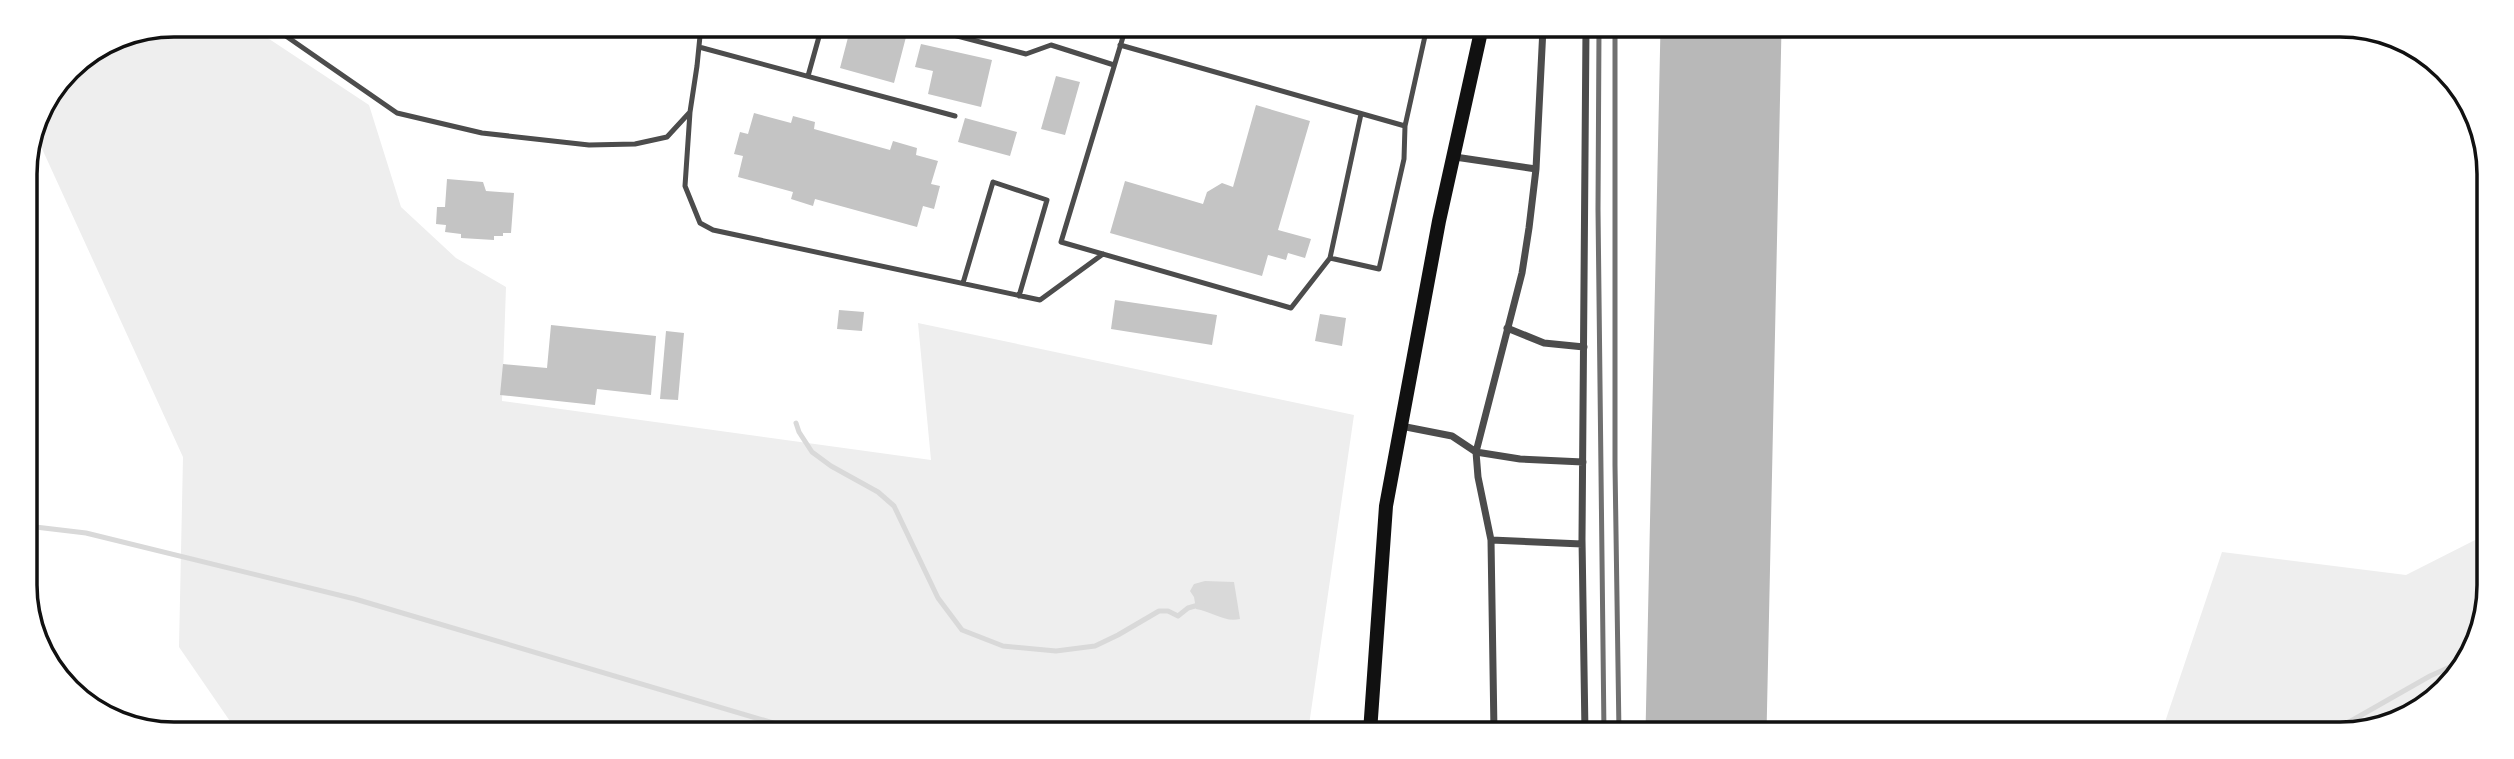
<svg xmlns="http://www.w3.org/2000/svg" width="2514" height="759" viewBox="0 0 2514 759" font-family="Poppins,sans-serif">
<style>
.green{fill:#eee}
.water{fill:#d9d9d9}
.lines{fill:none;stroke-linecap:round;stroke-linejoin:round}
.stream{stroke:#d9d9d9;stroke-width:5}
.runway{stroke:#b8b8b8;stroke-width:121}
.building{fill:#c4c4c4}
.service{stroke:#4c4c4c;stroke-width:5}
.minor{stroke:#4c4c4c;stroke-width:7}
.secondary{stroke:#111;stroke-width:14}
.rail{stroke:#707070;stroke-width:5}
.rim{fill:none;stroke:#111;stroke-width:3.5}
</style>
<rect width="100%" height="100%" fill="#fff"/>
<path class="green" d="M174,25H248L369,105L401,207L456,258L506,287L502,401L931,460L918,323L1354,415L1308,732L233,730L234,727L179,647L183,457L33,129L36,116L69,68L117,36Z
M2485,535V623L2438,698L2350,734H2161L2222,552L2406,575Z"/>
<path class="water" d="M1205,581L1234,582L1240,619C1225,623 1211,611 1196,609L1194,597L1190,591L1194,584Z"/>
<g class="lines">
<path class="stream" d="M796,423L799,432L812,452L831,466L878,492L894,506L938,598L962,630L1003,646L1056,651L1095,646L1118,635L1159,611H1168L1178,616L1188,608L1202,604
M27,526L86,533L355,599L800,731
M2328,734L2430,676L2461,662"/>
<path class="runway" d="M1706,733L1721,28"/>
</g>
<path class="building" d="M851,26H865L906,37L894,83L840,68Z
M921,44L992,60L981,107L928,94L933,71L915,67Z
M1056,76L1080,82L1065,135L1041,129Z
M1256,105L1310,121L1278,230L1311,239L1305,258L1288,253L1286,260L1268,255L1262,276L1110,233L1125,181L1203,204L1207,192L1222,183L1233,187Z
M754,113L791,123L793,116L815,122L814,129L890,150L893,141L917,148L916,155L938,161L931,184L940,186L934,209L923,206L917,227L815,199L813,206L791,199L793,192L738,177L743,156L734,154L740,132L748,134Z
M965,118L1017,132L1010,156L958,142Z
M447,179L483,182L486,191L514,193L511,233H503V236H494V240L461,238V234L445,232L446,225L436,224L437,207H445Z
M1115,300L1217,315L1212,345L1111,329Z
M839,310L864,312L862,331L837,329Z
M1320,314L1346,318L1342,346L1315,341Z
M551,325L656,336L651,395L597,389L595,405L500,395L503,364L547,368Z
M666,331L684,333L678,400L660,399Z"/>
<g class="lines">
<path class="service" d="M270,25L397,113L482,133L589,145L635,144L667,137L690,112L697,66L701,26
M919,26L1026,54L1051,45L1114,65
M1126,27L1061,242L1291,308L1330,258
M1120,45L1405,126
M699,47L955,116
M808,76L822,26
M690,112L685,186L700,223L713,230L1040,300L1103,254
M1361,114L1330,258L1379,269L1404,159L1405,126L1427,27
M963,283L993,182L1047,200L1019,296"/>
<path class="minor" d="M1455,157L1536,169
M1507,328L1544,343L1584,347
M1401,426L1452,436L1476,452L1520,459L1583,462
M1491,540L1582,544
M1494,732L1491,540L1478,477L1476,452L1522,273L1529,228L1536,169L1543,28
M1585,733L1582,539L1586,28"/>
<path class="secondary" d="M1370,732L1386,506L1439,221L1482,27"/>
<path class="rail" d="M1599,28L1598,209L1604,733
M1615,28V465L1619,733"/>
</g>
<path d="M0 0H2514V759H0ZM174 37H2340A137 137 0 0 1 2477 174V585A137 137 0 0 1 2340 722H174A137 137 0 0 1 37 585V174A137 137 0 0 1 174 37Z" fill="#fff" fill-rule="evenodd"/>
<path class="rim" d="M174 37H2340A137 137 0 0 1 2477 174V585A137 137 0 0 1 2340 722H174A137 137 0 0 1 37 585V174A137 137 0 0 1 174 37Z"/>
</svg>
